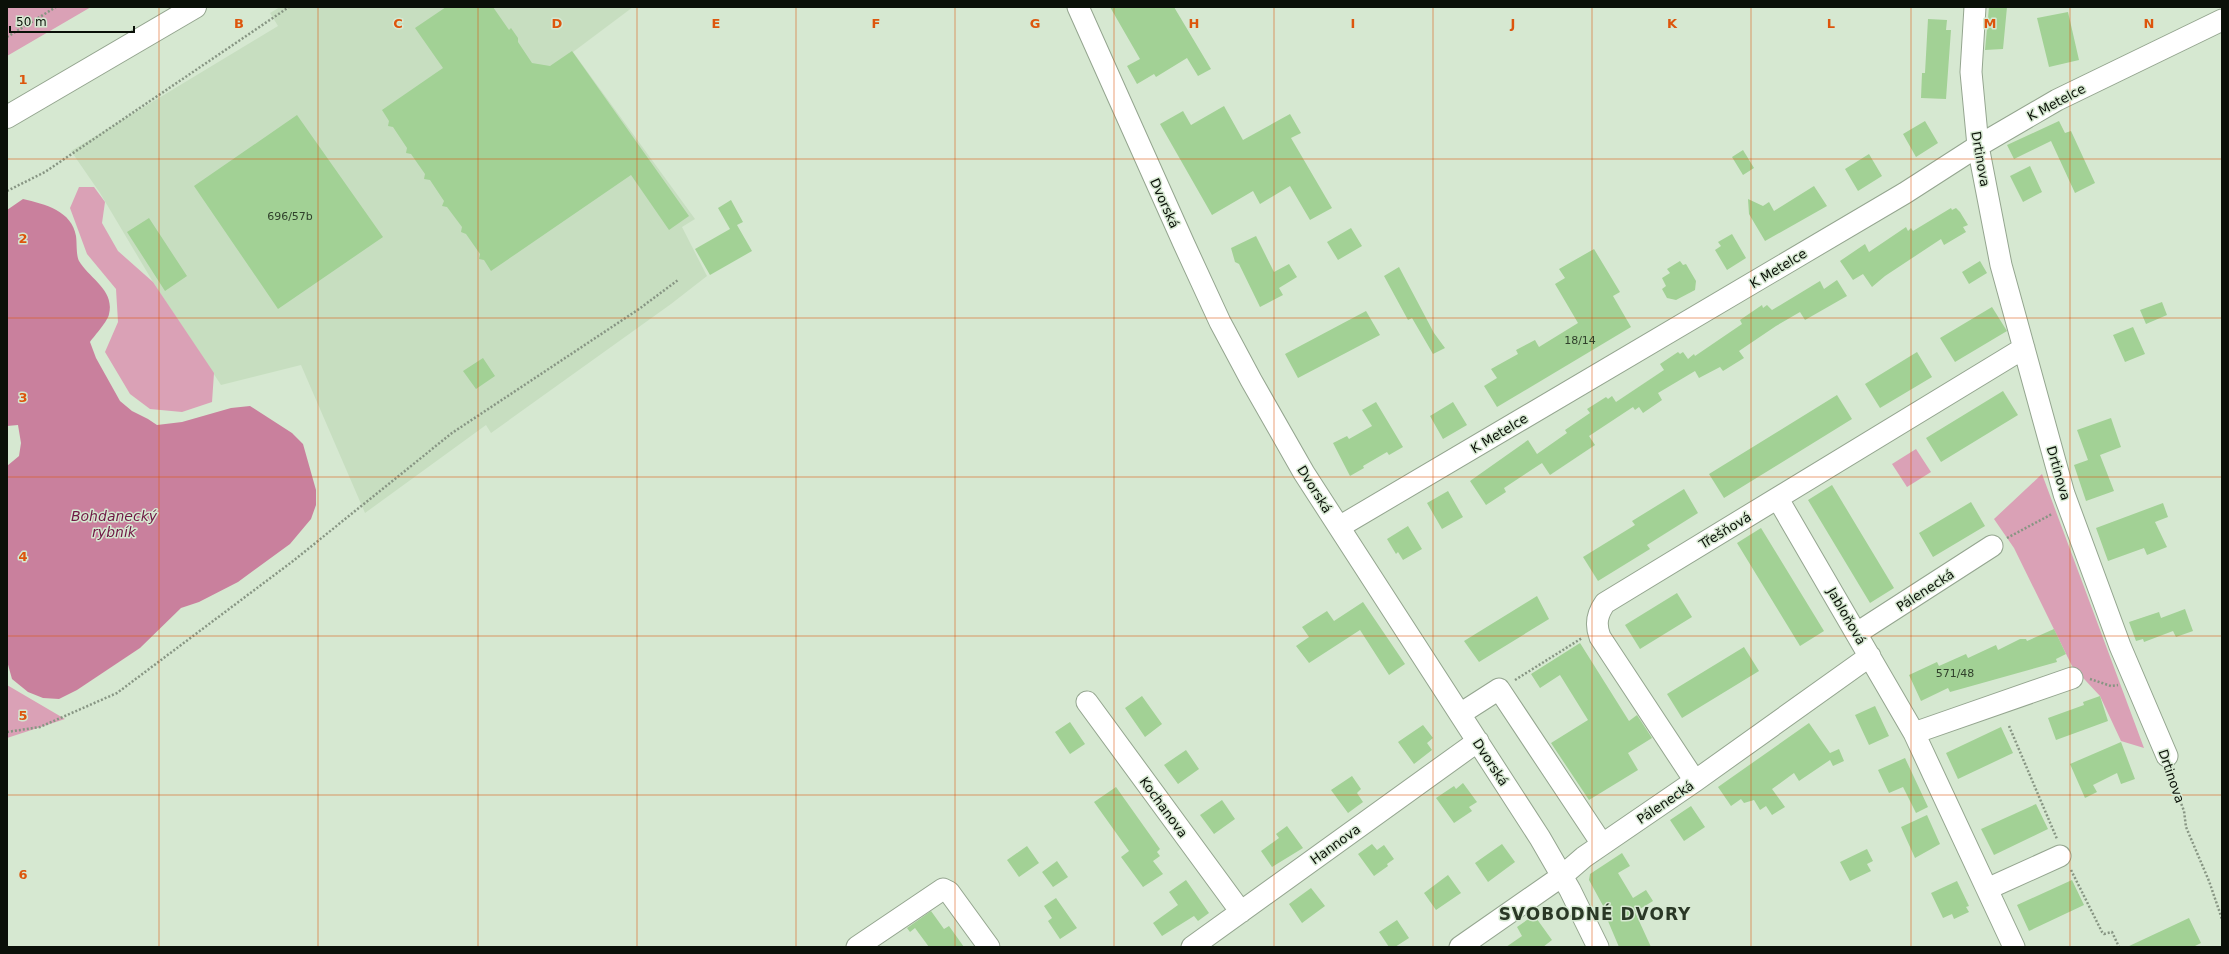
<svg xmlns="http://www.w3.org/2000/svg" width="2229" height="954" viewBox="0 0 2229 954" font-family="'DejaVu Sans',sans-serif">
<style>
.built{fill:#c7dec0}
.green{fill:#daa1b6}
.water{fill:#c9809d}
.building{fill:#a2d195}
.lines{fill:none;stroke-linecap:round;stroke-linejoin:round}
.minor-casing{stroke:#94a58f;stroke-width:23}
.major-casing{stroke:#94a58f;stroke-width:24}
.path{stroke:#879583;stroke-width:2.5;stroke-dasharray:2 2;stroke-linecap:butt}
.minor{stroke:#fff;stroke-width:21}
.major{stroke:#fff;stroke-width:22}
.grid{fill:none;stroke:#dd550c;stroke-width:1;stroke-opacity:0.55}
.labels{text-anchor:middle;stroke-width:3;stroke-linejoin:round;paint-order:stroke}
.number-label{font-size:11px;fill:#30402b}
.street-label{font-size:13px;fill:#0a1008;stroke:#d6e8d1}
.water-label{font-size:14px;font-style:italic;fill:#6f1844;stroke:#d6e8d1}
.district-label{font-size:17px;font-weight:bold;letter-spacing:1px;fill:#2a3826;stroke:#d6e8d1}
.grid-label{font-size:13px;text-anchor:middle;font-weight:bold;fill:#dd550c;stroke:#d6e8d1;stroke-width:3;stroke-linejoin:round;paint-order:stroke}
</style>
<rect width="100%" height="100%" fill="#d6e8d1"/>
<path class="built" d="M280,7H633L573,52L695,219L682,227L707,276L671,304L491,433L486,425L365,513L301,365L221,385L153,282L100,193L71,151L278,26L270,13Z"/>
<path class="green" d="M7,7H91L7,56Z
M79,187H94L105,202L102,223L118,251L153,282L214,373L212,402L182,412L150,409L130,394L105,352L118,322L116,289L87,254L70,208Z
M1916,449L1931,472L1907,487L1892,464Z
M2042,474L2144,748L2121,741L2100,696L2072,666L2014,548L1994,519Z
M7,685L65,719L7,738Z"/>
<path class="water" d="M23,199C45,204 72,211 76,236C77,243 76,255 79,261C89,278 115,290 109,314C108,321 95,335 90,342L96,358L120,401L132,411L148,419L157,425L182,422L231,408L250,406L292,433L303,444L316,490V505L311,519L290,544L238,582L199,602L181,608L140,648L77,690L59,699L43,698L28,692L12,679L7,661V466L19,456L21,443L18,425L7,426V210Z"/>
<path class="building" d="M446,7H493L509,30L511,28L518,38V42L532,63L550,66L572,51L689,216L669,230L631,175L491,271L484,260L479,259L480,254L466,234L461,232L462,227L447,207L442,206L444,201L430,180L424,179L425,174L411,154L406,153L407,148L393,127L388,126L389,121L382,110L443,68L415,28Z
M1110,7H1174L1211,69L1198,76L1187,58L1156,77L1154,74L1137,84L1127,66L1140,59Z
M1989,7H2007L2003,49L1985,50Z
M2068,12L2079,60L2049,67L2037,18Z
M1928,19L1947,20L1946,30H1951L1946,99L1921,98L1922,73H1925Z
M1224,106L1243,140L1290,114L1301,133L1291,138L1332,208L1310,220L1290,186L1260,204L1253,191L1212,215L1160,124L1183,111L1191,125Z
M297,115L383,237L278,309L194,186Z
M1925,121L1938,143L1916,157L1903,134Z
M2059,121L2065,133L2071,131L2095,183L2075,193L2051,141L2014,159L2007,145Z
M1743,150L1754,168L1743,175L1732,157Z
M1869,154L1882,176L1858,191L1845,169Z
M2030,166L2042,192L2023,202L2010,176Z
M1814,186L1827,206L1765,241L1749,214L1748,199L1763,206L1769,202L1774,211Z
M731,200L743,222L737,225L752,251L710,275L695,249L730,229L718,208Z
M1951,208L1952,210L1956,208L1960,212L1968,225L1963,227L1966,232L1944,245L1941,239L1885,276L1872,287L1863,274L1853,280L1840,261L1865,244L1869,252L1906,227L1908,231L1911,228L1913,231Z
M149,218L187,276L165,291L127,232Z
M1351,228L1362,246L1338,260L1327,242Z
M1732,234L1746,258L1727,270L1715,250L1721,246L1718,242Z
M1256,236L1274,272L1289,264L1297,277L1279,288L1283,295L1260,307L1239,264L1235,262L1231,248Z
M1594,249L1620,292L1613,296L1631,327L1497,407L1484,386L1497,378L1491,369L1518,354L1516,350L1535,340L1539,347L1578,323L1555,284L1565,278L1559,269Z
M1680,261L1683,265L1686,264L1696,281L1695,290L1676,300L1667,298L1662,289L1666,286L1662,278L1670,273L1667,269Z
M1980,261L1987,273L1969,284L1962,272Z
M1399,267L1434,333L1445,348L1433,354L1412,318L1408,320L1384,276Z
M1837,280L1847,296L1805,320L1800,312L1776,326L1739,351L1744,358L1723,371L1720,367L1699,378L1695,371L1658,393L1662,400L1643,413L1639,407L1635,410L1633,407L1589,436L1595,445L1550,475L1542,463L1504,488L1506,492L1486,505L1470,481L1528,440L1537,454L1567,433L1565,430L1590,413L1587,409L1606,397L1608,399L1612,396L1616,402L1664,370L1660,364L1678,352L1680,354L1683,352L1688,359L1694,354L1695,356L1742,324L1740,320L1762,305L1763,308L1767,305L1772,310L1820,281L1824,289Z
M2162,302L2167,315L2146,324L2140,310Z
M1992,307L2007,331L1955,362L1940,338Z
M1366,311L1380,335L1298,378L1285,354Z
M2133,327L2145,354L2125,362L2113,335Z
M1917,352L1932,377L1880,408L1865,384Z
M483,358L495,376L476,389L463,371Z
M2003,391L2018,415L1941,462L1926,438Z
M1837,395L1852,419L1724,498L1709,474Z
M1376,402L1403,447L1389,455L1387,452L1363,466L1364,468L1350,476L1333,443L1347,436L1349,439L1372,426L1362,410Z
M1453,402L1467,425L1443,439L1430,416Z
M2111,418L2121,447L2100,455L2114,491L2086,501L2074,465L2088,460L2077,430Z
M1832,485L1894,588L1870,603L1808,500Z
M1684,489L1698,513L1647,545L1650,549L1598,581L1583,557L1635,525L1632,521Z
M1448,491L1463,517L1442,529L1427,503Z
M1971,502L1985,526L1933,557L1919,533Z
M2163,503L2168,517L2155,522L2167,547L2147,555L2144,548L2108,561L2096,528Z
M1408,526L1422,549L1403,560L1398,552L1396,554L1387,539Z
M1761,528L1824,631L1800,646L1737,543Z
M1677,593L1692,617L1640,649L1625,625Z
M1537,596L1549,619L1479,662L1464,641Z
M1363,602L1405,664L1389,675L1360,630L1309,663L1296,646L1309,637L1302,627L1327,611L1334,621Z
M2185,609L2193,631L2176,637L2173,631L2144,642L2143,639L2136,641L2129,622L2159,612L2161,618Z
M2054,629L2066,654L2056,659L2057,662L1950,692L1948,688L1921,701L1909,675L1937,662L1939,666L1966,654L1968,658L1996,645L1998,650L2020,639H2026L2027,641Z
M1580,643L1629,721L1637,715L1652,738L1628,753L1638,770L1589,800L1551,743L1588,720L1560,675L1540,688L1531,674Z
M1744,647L1759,671L1682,718L1667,694Z
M1142,696L1162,724L1145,737L1125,708Z
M2100,696L2108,721L2056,740L2048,718L2084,705L2083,702Z
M1875,706L1889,736L1869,745L1855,715Z
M1070,722L1085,744L1070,754L1055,732Z
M1809,723L1830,753L1839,749L1844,761L1833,766L1830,760L1799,781L1794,773L1772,789L1785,807L1772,815L1766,806L1760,810L1754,800L1744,803L1741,799L1731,806L1718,787Z
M1423,725L1433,738L1427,743L1432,750L1414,764L1398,742Z
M2001,727L2013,753L1958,779L1946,753Z
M2121,742L2135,779L2121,784L2117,773L2093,785L2097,792L2085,798L2070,764Z
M1186,750L1199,769L1178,784L1164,765Z
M1905,758L1928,807L1916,813L1903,787L1889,793L1878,770Z
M1352,776L1361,789L1357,793L1363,802L1348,813L1331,790Z
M1463,783L1477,802L1469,807L1472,811L1454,823L1436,798L1454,786L1456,789Z
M1116,787L1160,849L1157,852L1160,856L1153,861L1163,874L1143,887L1121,857L1129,851L1094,802Z
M1222,800L1235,819L1214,834L1200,815Z
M2036,804L2048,829L1994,855L1981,829Z
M1691,806L1705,827L1684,841L1670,820Z
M1927,815L1940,844L1915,858L1901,827Z
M1287,826L1303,848L1272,867L1261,851L1279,838L1276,834Z
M1372,844L1377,850L1384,845L1394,859L1387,864L1388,866L1374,876L1358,854Z
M1502,844L1515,862L1488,882L1475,863Z
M1027,846L1039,863L1019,877L1007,860Z
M1867,849L1873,861L1867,864L1871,871L1850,881L1840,862Z
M1622,853L1630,866L1618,873L1633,898L1646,890L1653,901L1635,912L1651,947H1619L1605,914L1607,913L1589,880L1590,874Z
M1057,861L1068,877L1053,887L1042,872Z
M1448,875L1461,893L1436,910L1424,893Z
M1186,880L1209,913L1198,921L1194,916L1162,936L1153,923L1178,905L1169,892Z
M2072,880L2084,905L2029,931L2017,905Z
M1957,881L1969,906L1966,907L1969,912L1954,919L1952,914L1943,918L1931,893Z
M1311,888L1325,906L1302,923L1289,904Z
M1056,898L1077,928L1060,939L1048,921L1052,918L1044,906Z
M931,911L944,929L949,926L964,947H929L915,928L910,932L907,928Z
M1534,915L1552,940L1543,947H1506L1522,936L1517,927Z
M2189,918L2201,943L2193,947H2127Z
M1397,920L1409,938L1395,947H1389L1379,932Z"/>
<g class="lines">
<defs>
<path id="minor" d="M1078,7L1184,244L1220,322L1251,380L1304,473L1540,838L1570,890L1598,947
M1975,7L1971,72L1978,146L2001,265L2064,494L2120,646L2167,756
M1778,499L1914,733L2014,947
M1339,527L1905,193L1978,146L2057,100L2222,20
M1857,633L1992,546
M1087,702L1241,912
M1460,714L1499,689L1602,844
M1914,733L2072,678
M1695,781L1600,637C1595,624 1597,614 1605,603L2024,348
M1987,889L2060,856
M857,947L943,889L949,892L989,947
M1192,947L1478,741
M1460,947L1562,876L1584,857L1695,781L1870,656"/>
<path id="major" d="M7,117L195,7"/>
</defs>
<use href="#minor" class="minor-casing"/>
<use href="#major" class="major-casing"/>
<path class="path" d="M7,37L56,7
M7,191L45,172L289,7
M2007,538L2052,514
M2090,679L2111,686L2118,685
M1515,680L1582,638
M2009,726L2057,839
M7,732L40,727L117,693L293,561L452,433L639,309L678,280
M2170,774L2184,811L2186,827L2209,881L2222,919
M2071,870L2102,932L2104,934L2112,932L2119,947"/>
<use href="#minor" class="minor"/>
<use href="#major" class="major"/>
</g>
<path class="grid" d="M159,7V947M318,7V947M478,7V947M637,7V947M796,7V947M955,7V947M1114,7V947M1274,7V947M1433,7V947M1592,7V947M1751,7V947M1911,7V947M2070,7V947M7,159H2222M7,318H2222M7,477H2222M7,636H2222M7,795H2222"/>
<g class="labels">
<g class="number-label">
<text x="290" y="220">696/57b</text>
<text x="1580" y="344">18/14</text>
<text x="1955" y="677">571/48</text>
</g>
<g class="street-label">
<text transform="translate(2056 102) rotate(-28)" y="5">K Metelce</text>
<text transform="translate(1981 159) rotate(80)" y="5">Drtinova</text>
<text transform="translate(1165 203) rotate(66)" y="5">Dvorská</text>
<text transform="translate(1778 268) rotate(-31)" y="5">K Metelce</text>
<text transform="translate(1499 433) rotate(-31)" y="5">K Metelce</text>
<text transform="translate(2059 473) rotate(74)" y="5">Drtinova</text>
<text transform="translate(1315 489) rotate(58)" y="5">Dvorská</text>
<text transform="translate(1725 530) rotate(-31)" y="5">Třešňová</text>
<text transform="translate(1925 590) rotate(-33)" y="5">Pálenecká</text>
<text transform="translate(1847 616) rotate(60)" y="5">Jabloňová</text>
<text transform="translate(1491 762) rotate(57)" y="5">Dvorská</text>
<text transform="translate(2172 776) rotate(71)" y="5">Drtinova</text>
<text transform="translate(1665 802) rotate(-34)" y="5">Pálenecká</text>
<text transform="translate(1164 807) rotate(54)" y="5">Kochanova</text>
<text transform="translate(1335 844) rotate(-36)" y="5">Hannova</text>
</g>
<g class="water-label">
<text x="114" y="521">Bohdanecký<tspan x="114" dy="16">rybník</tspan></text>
</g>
<g class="district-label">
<text x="1595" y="920">SVOBODNÉ DVORY</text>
</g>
</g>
<g class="grid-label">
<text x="239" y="28">B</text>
<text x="398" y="28">C</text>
<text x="557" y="28">D</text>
<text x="716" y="28">E</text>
<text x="876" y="28">F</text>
<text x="1035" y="28">G</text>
<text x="1194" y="28">H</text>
<text x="1353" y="28">I</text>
<text x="1513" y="28">J</text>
<text x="1672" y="28">K</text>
<text x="1831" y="28">L</text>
<text x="1990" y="28">M</text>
<text x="2149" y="28">N</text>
<text x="23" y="84">1</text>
<text x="23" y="243">2</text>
<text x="23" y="402">3</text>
<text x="23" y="561">4</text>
<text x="23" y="720">5</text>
<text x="23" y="879">6</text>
</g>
<rect width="2229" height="954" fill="none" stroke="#0a1008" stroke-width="16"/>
<path d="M10 26v6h124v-6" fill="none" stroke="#0a1008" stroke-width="2"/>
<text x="16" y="26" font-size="12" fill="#0a1008" stroke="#d6e8d1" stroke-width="3" paint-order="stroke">50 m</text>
</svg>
